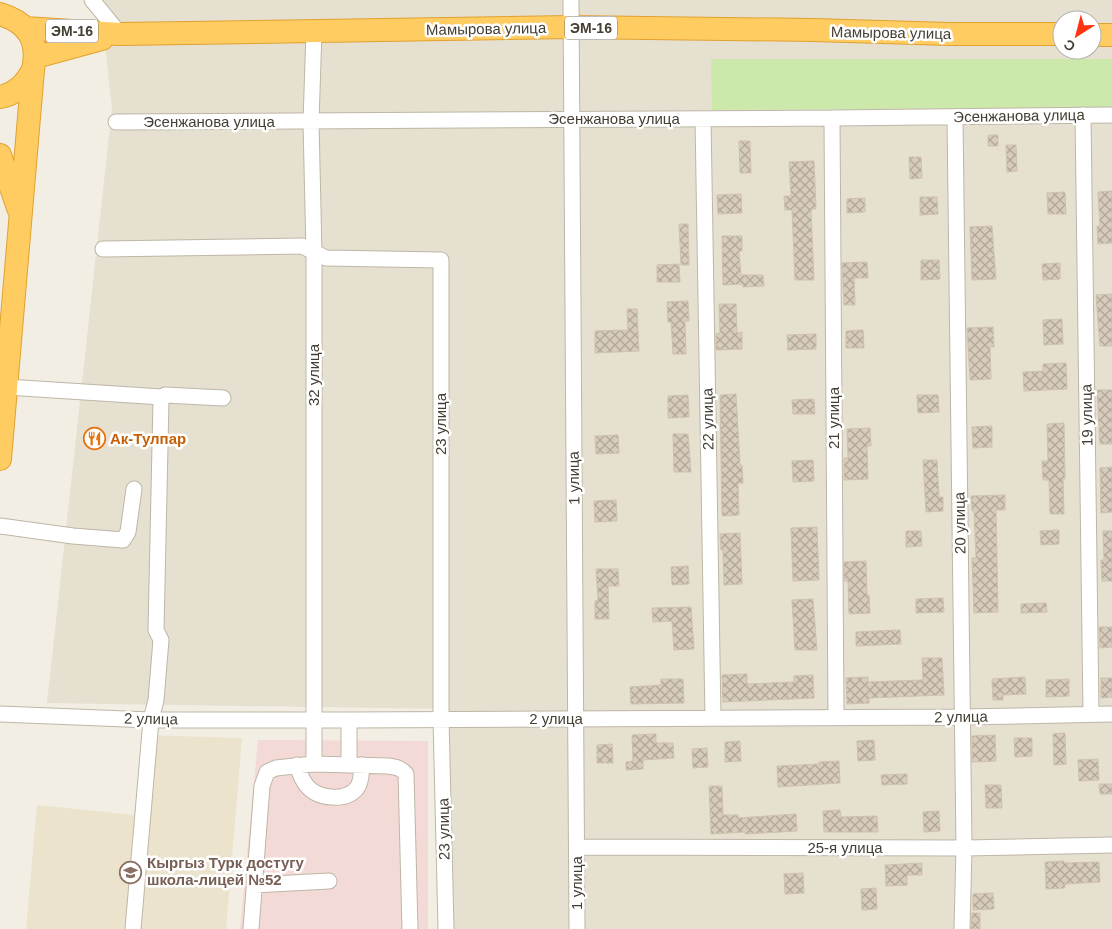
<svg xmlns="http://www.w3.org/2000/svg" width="1112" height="929" viewBox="0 0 1112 929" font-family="Arial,sans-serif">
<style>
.residential{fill:#e6e0d1;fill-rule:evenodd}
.education{fill:#ece3cd}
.medical{fill:#f4dad6}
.green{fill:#cce8aa}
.building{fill:url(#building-cross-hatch);stroke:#cfc2ac}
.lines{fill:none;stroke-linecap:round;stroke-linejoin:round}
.minor-casing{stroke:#beb6a6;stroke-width:17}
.highway-casing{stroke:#e1a12f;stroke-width:24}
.minor{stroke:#fff;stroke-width:15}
.highway{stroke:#ffcc62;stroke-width:22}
.labels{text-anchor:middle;stroke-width:5;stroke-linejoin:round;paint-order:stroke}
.shield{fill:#fff;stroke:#7c7870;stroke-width:1}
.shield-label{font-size:14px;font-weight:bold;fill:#443e33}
.street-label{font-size:15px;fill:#443e33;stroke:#fff}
.food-label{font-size:15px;font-weight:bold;fill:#c56008;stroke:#fff;text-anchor:start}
.education-label{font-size:15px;font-weight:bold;fill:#785e54;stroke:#fff;text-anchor:start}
</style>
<defs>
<pattern id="building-cross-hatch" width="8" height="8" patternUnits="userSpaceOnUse" patternTransform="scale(1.25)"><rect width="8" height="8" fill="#d7ccbc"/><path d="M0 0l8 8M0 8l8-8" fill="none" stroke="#b0a799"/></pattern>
</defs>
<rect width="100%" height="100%" fill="#f2eee3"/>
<path class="residential" d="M100,0H1112V929H453L448,709L47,703L112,108ZM1062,20H1092V50H1062Z"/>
<path class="education" d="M144,735L242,738L226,929H26L37,805L134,815Z"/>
<path class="medical" d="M258,740L428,741V929H240Z"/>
<path class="green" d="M711,59H1112V107L712,110Z"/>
<path class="building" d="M988,135H998V146H988Z
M739,141H750L751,173H740Z
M1006,145H1016L1017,171L1007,172Z
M909,157H921L922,178L910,179Z
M814,161L816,209H811L814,280H795L792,210H785L784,196H791L789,162Z
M1112,191V243L1098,244L1097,226H1100L1098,192Z
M1065,192L1066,214H1048L1047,193Z
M741,194L742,213L718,214L717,195Z
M920,197H937L938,214L920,215Z
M865,198V212L847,213V199Z
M679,224H688L689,265H681Z
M992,226L996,279L972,280L970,227Z
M722,236H742V251H739L741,275H763L764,286L743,287V284L723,285Z
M921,260H939L940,279L921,280Z
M867,262L868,278H854L855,305H844L842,263Z
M1060,263V279L1043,280L1042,264Z
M679,264L680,282H657V265Z
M1112,294V346H1100L1096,295Z
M688,301L689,321H685L686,354H673L671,322H668L667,302Z
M719,304H736L737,333L742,332V349L716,350V334L720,333Z
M627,309H637L639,351L595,353V331L628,330Z
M1062,319L1063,344L1044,345L1043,320Z
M993,327L994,347H990L991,379L970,380L967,328Z
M863,330L864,348H846V331Z
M816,334V349L788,350L787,335Z
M1066,363L1067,389L1024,391L1023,372L1043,371V364Z
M1097,390H1112V444H1100Z
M736,394L740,465H742L743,483H738L739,515L722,516L720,395Z
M688,395L689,417L668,418V396Z
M917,395H938L939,412L918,413Z
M814,399L815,414H793L792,400Z
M1064,423L1065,479H1063L1064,514H1050L1049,480H1043L1042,461H1048L1047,424Z
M992,426V447L973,448L972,427Z
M870,428L871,446H867L868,479L844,480V458H848L847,429Z
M673,434H688L691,472H674Z
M618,435L619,453L596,454L595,436Z
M813,460L814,481L793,482L792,461Z
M923,460H937L939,497H943V511L926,512Z
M1112,467V512L1101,513L1100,468Z
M1005,495V510H996L998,612L974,613L972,558H976L974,511H972L971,496Z
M616,500L617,521L595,522L594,501Z
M817,527L819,580L793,581L791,528Z
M1059,530V544L1041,545L1040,531Z
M906,531H921L922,546L906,547Z
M1103,531H1112V581H1102L1101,560H1104Z
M740,533L742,584L724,585L723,550H721L720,534Z
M866,561L867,595H869L870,613L849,614L848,581H844V562Z
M688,566L689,584L672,585L671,567Z
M596,569H618L619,586H608L609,619H595V601L598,600Z
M943,598L944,612L916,613V599Z
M813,599L817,650H795L792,600Z
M1046,603L1047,612L1021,613V604Z
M691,607L694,649L674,650L672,621L653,622L652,608Z
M1099,627H1112V647L1100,648Z
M900,630L901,644L856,646V632Z
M922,658H942L944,695L869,698V703L847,704L846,678L868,677V682L923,680Z
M747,674V684L794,682V676L813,675L814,698L723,702L722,675Z
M1025,677L1026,694L1003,695V700H993L992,679Z
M1101,678H1112V697L1101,698Z
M661,679H683L684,703L631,704L630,687L661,685Z
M1069,679V696L1046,697V680Z
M1065,733L1066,764L1054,765L1053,734Z
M656,734V743H673L674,758L643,760V769L626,770V762L633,761L632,735Z
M995,735L996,761L972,762V736Z
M1014,738H1032V756L1015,757Z
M874,740L875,760L858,761L857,741Z
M740,741L741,761L725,762V742Z
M612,744L613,763H597V745Z
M707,748L708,767L693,768L692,749Z
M1098,759L1099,780L1079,781L1078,760Z
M839,761L840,783L778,787L777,766L820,764L819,762Z
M907,774V784L882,785L881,775Z
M1099,784H1112V794H1100Z
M985,785H1001L1002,808H986Z
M709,786H722L723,815H738V818L796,814L797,831L745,834V832L711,834Z
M840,810L841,817L877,816L878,832H824L823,811Z
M939,811L940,831L924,832L923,812Z
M1064,861V863L1099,862L1100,882L1065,884V888L1046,889L1045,862Z
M922,863V875H907V885L886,886L885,865Z
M803,873L804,893L785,894L784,874Z
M876,888L877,909L862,910L861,889Z
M993,893L994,909L973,910V894Z
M972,913H980V929H971Z"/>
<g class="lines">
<defs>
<path id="minor" d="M92,0L120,34
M571,0L577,929
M314,31L311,122L314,253V764
M1083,115L1091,714
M955,117L964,848L962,929
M832,118L836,717
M703,119L713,718
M116,122L832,118L1112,115
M103,249L302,246L326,258L441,260V718L446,929
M7,387L162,397
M0,526L73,536L123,540L128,532L134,489
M0,714L151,720H349L962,717L1112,714
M349,764V720
M297,765C299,772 302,780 307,786C318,799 346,802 357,788C362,781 361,773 362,765
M577,847L964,848L1112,845
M254,885L329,881
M133,929L151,720L156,700L161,640L156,630L161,400L165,395L223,398
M251,929L262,786L267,772L276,768L314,764L388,766C396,767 401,768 406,774L410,929"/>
<path id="highway" d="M0,14C29,23 39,41 33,70L0,459
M25,28L120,34L570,27L813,30L950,34H1062
M1092,35H1112
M36,57L102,39
M0,97C16,94 25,84 33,70
M0,155L18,208"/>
</defs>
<use href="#minor" class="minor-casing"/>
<use href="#highway" class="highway-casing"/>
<use href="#minor" class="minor"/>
<use href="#highway" class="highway"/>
</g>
<defs>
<symbol id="restaurant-ring" viewBox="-11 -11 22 22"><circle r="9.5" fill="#fff" stroke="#e8710a" stroke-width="1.5"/><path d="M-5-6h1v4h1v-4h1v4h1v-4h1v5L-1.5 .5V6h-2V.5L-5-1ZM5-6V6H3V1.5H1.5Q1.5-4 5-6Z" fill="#e8710a"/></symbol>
<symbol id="school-ring" viewBox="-11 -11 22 22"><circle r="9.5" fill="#fff" stroke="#8d6e63" stroke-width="1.5"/><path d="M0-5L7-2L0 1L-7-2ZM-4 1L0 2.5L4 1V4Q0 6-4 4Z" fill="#8d6e63"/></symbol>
</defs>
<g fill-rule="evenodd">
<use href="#restaurant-ring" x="82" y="426" width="25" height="25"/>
<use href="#school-ring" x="118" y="860" width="25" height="25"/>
</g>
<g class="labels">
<g class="shield">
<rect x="565" y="16.5" width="52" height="23" rx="4"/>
<rect x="46" y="19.5" width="52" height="23" rx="4"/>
</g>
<g class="shield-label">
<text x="591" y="33">ЭМ-16</text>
<text x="72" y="36">ЭМ-16</text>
</g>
<g class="street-label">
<text transform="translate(486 29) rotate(-1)" y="5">Мамырова улица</text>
<text transform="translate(891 33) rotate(1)" y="5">Мамырова улица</text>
<text transform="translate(1019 116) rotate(-1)" y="5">Эсенжанова улица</text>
<text x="614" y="124">Эсенжанова улица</text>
<text x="209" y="127">Эсенжанова улица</text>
<text transform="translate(314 375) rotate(-90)" y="5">32 улица</text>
<text transform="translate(1087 415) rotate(-91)" y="5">19 улица</text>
<text transform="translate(834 418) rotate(-90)" y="5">21 улица</text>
<text transform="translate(708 419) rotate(-91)" y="5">22 улица</text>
<text transform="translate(441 424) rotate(-90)" y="5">23 улица</text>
<text transform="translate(574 478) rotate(-91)" y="5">1 улица</text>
<text transform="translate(960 523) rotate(-91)" y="5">20 улица</text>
<text transform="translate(961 717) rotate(-1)" y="5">2 улица</text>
<text transform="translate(151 719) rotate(1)" y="5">2 улица</text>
<text x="556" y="724">2 улица</text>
<text transform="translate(444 829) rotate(-91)" y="5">23 улица</text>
<text x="845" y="853">25-я улица</text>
<text transform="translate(577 883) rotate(-90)" y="5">1 улица</text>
</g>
<g class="food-label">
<text x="110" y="444">Ак-Тулпар</text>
</g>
<g class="education-label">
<text x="147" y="868">Кыргыз Турк достугу<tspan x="147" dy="17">школа-лицей №52</tspan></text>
</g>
</g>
<g transform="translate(1077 35) rotate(216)"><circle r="24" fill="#ffffff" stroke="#b4b2ad"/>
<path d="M0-4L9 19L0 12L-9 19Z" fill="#ff340e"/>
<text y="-8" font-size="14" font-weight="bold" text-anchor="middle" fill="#443e33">С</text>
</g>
</svg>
